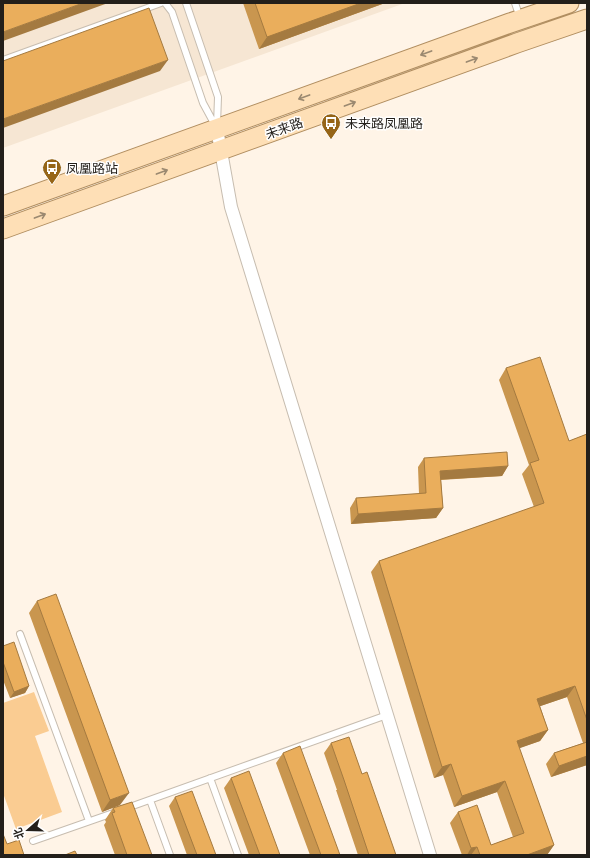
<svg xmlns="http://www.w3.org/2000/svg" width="590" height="858" viewBox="0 0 590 858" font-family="'Roboto Condensed','Noto Sans SC',sans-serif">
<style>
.built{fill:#f6e6d3}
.green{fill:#facc92}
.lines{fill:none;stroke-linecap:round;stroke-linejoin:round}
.service-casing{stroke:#c7bdb0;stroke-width:8}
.minor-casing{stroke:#c7bdb0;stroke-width:14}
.primary-casing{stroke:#b18e60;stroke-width:21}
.service{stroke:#fff;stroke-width:6}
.minor{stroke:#fff;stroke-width:12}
.primary{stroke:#fedfb6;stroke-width:19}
.wall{fill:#c9964f}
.shaded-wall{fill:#a47a40}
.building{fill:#eaae5c;stroke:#a47a40}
.oneway{stroke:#9b8970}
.labels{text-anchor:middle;stroke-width:3;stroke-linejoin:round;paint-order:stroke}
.poi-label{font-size:13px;fill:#231f1a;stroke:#fff;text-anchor:start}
.street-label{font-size:13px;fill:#231f1a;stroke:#fff}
</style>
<rect width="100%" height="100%" fill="#fff4e7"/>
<path class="built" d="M3,3H405L3,148Z"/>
<path class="green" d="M34,692L49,731L35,736L62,812L16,829L3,793V703Z"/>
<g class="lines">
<defs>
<path id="service" d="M165,3L172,12L203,103L216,127
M186,3L218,97L217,125
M515,3L520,18
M3,60L161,3
M20,634L89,821
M210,778L238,855
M150,800L170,855
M127,808L387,715
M33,841L116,812"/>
<path id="minor" d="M217,129L231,207L430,855"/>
<path id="primary" d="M3,206L510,23L569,3
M3,229L517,43L587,19"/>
</defs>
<use href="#service" class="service-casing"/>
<use href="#minor" class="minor-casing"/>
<use href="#primary" class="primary-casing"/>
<use href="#service" class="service"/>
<use href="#minor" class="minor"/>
<use href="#primary" class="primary"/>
</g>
<path class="wall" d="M243,3H385L259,49Z
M506,368L569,441L587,434V765L551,777L546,764L554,753L583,743L567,697L540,706L548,730L540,741L519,748L554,845L547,855H462L450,823L458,812L491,845L513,837L497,792L454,807L443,775L434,778L371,572L379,561L534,507L522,474L529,465L499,380Z
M424,458L508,466L502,476L441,480L443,508L436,518L351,524L350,508L356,498L419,494L418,467Z
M37,601L120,805L102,812L29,613Z
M3,646L29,686L25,693L10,698L3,680Z
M331,743L362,774L396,855H358L336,790H337L324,753Z
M283,753L340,855H310L276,763Z
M231,778L280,855H249L224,788Z
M175,797L216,855H187L169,806Z
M113,808L152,855H115L104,825L106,822L105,820Z"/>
<path class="shaded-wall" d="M83,3H108L3,41V32Z
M361,3H385L259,49L267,37Z
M168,60L160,71L3,128V119Z
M508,466L502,476L434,480L440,471Z
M443,508L436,518L351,524L358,514Z
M29,686L25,693L10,698L14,692Z
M575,686L567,697L529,710L537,699Z
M548,730L540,741L509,752L517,741Z
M587,756V765L551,777L559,766Z
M451,764L443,775L434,778L442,767Z
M505,781L497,792L454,807L462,796Z
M129,793L120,805L102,812L110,800Z
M554,845L547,855H527Z
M477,847L471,855H467L471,848Z"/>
<path class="building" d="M3,3H83L3,32Z
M255,3H361L267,37Z
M149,8L168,60L3,119V61Z
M540,357L569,441L587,434V720L575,686L537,699L548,730L517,741L554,845L527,855H480L477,847L471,848L458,812L477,805L491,845L524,833L505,781L462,796L451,764L442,767L379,561L544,503L530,463L539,460L506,368Z
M507,452L508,466L440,471L443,508L358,514L356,498L426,493L424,458Z
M56,594L129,793L110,800L37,601Z
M14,642L29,686L14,692L3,662V646Z
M349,737L362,774L367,772L396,855H369L344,780L331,743Z
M587,742V756L559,766L554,753Z
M300,746L340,855H321L283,753Z
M249,771L280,855H260L231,778Z
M192,791L216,855H197L175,797Z
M132,802L152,855H127L112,813L115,812L113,808Z
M3,834L7,844L19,840L24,855H3Z
M75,851L77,855H65Z"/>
<defs><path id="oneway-shaft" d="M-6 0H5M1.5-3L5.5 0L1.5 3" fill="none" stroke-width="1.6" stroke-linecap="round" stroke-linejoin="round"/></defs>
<g class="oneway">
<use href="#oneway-shaft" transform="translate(426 53) rotate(160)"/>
<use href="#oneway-shaft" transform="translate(472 60) rotate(-20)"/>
<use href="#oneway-shaft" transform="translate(304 97) rotate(160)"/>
<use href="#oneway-shaft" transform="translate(350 104) rotate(-20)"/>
<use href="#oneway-shaft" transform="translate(162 172) rotate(-20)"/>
<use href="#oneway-shaft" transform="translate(40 216) rotate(-20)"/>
</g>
<defs>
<symbol id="bus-pin" viewBox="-11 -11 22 30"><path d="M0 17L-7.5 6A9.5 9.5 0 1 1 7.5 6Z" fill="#966517" stroke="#fff"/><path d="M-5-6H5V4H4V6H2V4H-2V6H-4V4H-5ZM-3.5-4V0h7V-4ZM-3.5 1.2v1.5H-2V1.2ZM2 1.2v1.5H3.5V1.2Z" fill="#fff"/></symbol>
</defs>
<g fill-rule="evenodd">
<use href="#bus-pin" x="320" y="112" width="22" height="30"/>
<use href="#bus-pin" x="41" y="157" width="22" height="30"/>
</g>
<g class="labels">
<g class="poi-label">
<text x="345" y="128">未来路凤凰路</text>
<text x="66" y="173">凤凰路站</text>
</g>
<g class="street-label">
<text transform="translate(284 128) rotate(-20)" y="5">未来路</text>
</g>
</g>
<rect width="590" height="858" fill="none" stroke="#231f1a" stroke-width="8"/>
<g transform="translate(28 830) rotate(250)" stroke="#ffffff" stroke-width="3" paint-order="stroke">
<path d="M0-3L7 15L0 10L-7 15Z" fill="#231f1a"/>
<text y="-6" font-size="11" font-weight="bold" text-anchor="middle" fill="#231f1a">北</text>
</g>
</svg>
